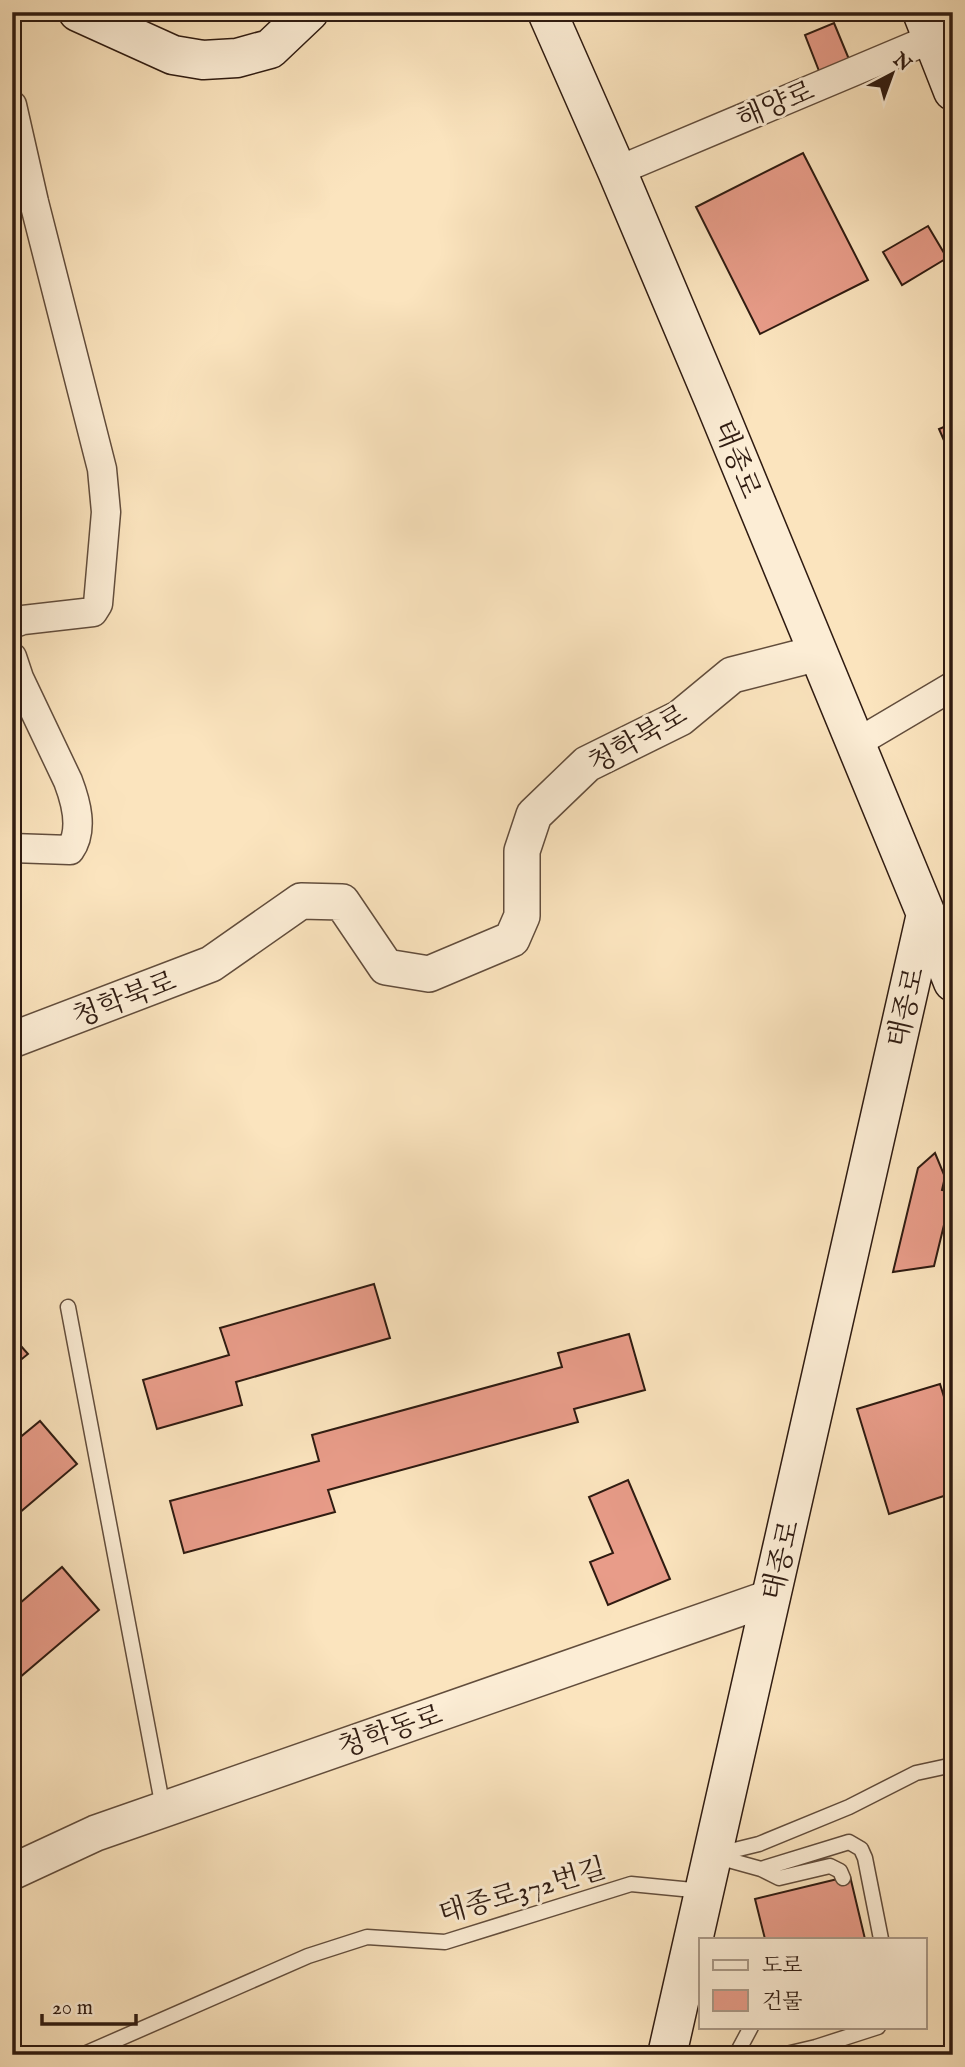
<svg xmlns="http://www.w3.org/2000/svg" width="965" height="2067" viewBox="0 0 965 2067" font-family="'IM FELL English','Noto Serif KR',serif">
<style>
.building{fill:#e89c89;stroke:#2f1b11;stroke-width:2}
.lines{fill:none;stroke-linecap:round;stroke-linejoin:round}
.service-casing{stroke:#624d3c;stroke-width:17}
.minor-casing{stroke:#624d3c;stroke-width:31}
.tertiary-casing{stroke:#624d3c;stroke-width:38}
.secondary-casing{stroke:#2f1b11;stroke-width:41}
.service{stroke:#fcedd5;stroke-width:14}
.minor{stroke:#fcedd5;stroke-width:28}
.tertiary{stroke:#fcedd5;stroke-width:35}
.secondary{stroke:#fcedd5;stroke-width:38}
.labels{text-anchor:middle;stroke-width:6;stroke-linejoin:round;paint-order:stroke}
.street-label{font-size:28px;fill:#2f1b11;stroke:#fcedd5}
</style>
<rect width="100%" height="100%" fill="#fbe4be"/>
<filter id="stains"><feTurbulence type="fractalNoise" baseFrequency=".00286" numOctaves="4"/><feColorMatrix values="0 0 0 0 .2 0 0 0 0 .09 0 0 0 0 .02 0 0 0 .5 -.17"/></filter>
<radialGradient id="worn" r=".72"><stop offset=".6" stop-color="#630" stop-opacity="0"/><stop offset="1" stop-color="#630" stop-opacity=".3"/></radialGradient>
<path class="building" d="M834,23L851,64L821,76L805,35Z
M803,153L868,280L760,334L696,207Z
M928,226L947,258L902,285L883,252Z
M953,423V461L939,429Z
M935,1153L945,1177L942,1190L952,1192L934,1266L893,1272L918,1168Z
M374,1284L390,1338L236,1382L242,1405L157,1429L143,1380L229,1355L220,1328Z
M629,1334L645,1390L574,1409L578,1422L328,1490L335,1512L184,1553L170,1501L319,1461L312,1435L562,1367L558,1353Z
M12,1336L28,1354L12,1367Z
M940,1384L953,1426V1493L889,1514L857,1409Z
M40,1421L77,1464L12,1519V1444Z
M628,1480L670,1579L608,1605L590,1562L613,1553L589,1497Z
M62,1567L99,1610L12,1684V1610Z
M850,1876L865,1939H765L755,1899Z"/>
<g class="lines">
<defs>
<path id="service" d="M68,1307L163,1808
M714,1855L759,1844L849,1807L916,1773L953,1765
M714,1856L761,1869L849,1842L861,1849L865,1858L881,1939
M761,1869L779,1878L830,1866L840,1871L843,1878
M82,2055L308,1956L367,1937L445,1942L631,1884L703,1891
M736,2055L751,2027
M782,2055L816,2047L878,2027"/>
<path id="minor" d="M12,105L34,202L102,469L106,512L98,604L93,612L23,620L12,624
M617,171L933,38
M12,657L19,678L68,781C76,802 84,830 70,850L12,848
M855,744L953,686"/>
<path id="tertiary" d="M12,1040L211,964L301,901L342,902L386,967L429,974L512,939L522,916V851L534,815L587,764L680,718L732,675L818,653
M12,1872L96,1833L772,1597"/>
<path id="secondary" d="M78,12L173,55L203,60L237,58L270,49L309,12
M547,12L617,171L713,398L926,914L667,2055
M922,12L953,91
M926,914L953,982"/>
</defs>
<use href="#service" class="service-casing"/>
<use href="#minor" class="minor-casing"/>
<use href="#tertiary" class="tertiary-casing"/>
<use href="#secondary" class="secondary-casing"/>
<use href="#service" class="service"/>
<use href="#minor" class="minor"/>
<use href="#tertiary" class="tertiary"/>
<use href="#secondary" class="secondary"/>
</g>
<g class="labels">
<g class="street-label">
<text transform="translate(775 104) rotate(-23)" y="10">해양로</text>
<text transform="translate(738 459) rotate(68)" y="10">태종로</text>
<text transform="translate(637 738) rotate(-30)" y="10">청학북로</text>
<text transform="translate(124 998) rotate(-21)" y="10">청학북로</text>
<text transform="translate(905 1007) rotate(-77)" y="10">태종로</text>
<text transform="translate(780 1560) rotate(-77)" y="10">태종로</text>
<text transform="translate(390 1730) rotate(-19)" y="10">청학동로</text>
<text transform="translate(522 1890) rotate(-16)" y="10">태종로372번길</text>
</g>
</g>
<rect width="965" height="2067" fill="none" stroke="#fbe4be" stroke-width="42"/>
<rect x="14" y="14" width="937" height="2039" fill="none" stroke="#2f1b11" stroke-width="3.5"/>
<rect x="21" y="21" width="923" height="2025" fill="none" stroke="#2f1b11" stroke-width="2"/>
<rect x="699" y="1938" width="228" height="91" fill="#fcedd5" stroke="#aa9987" stroke-width="2"/>
<rect x="713" y="1960" width="35" height="10" fill="#fcedd5" stroke="#aa9987" stroke-width="2"/>
<text x="762" y="1972" font-size="21" fill="#2f1b11">도로</text>
<rect x="713" y="1990" width="35" height="21" fill="#e89c89" stroke="#aa9987" stroke-width="2"/>
<text x="762" y="2008" font-size="21" fill="#2f1b11">건물</text>
<g transform="translate(892 74) rotate(41)" stroke="#fcedd5" stroke-width="5" paint-order="stroke">
<path d="M0-5L12 26L0 18L-12 26Z" fill="#2f1b11"/>
<text y="-10" font-size="19" font-weight="bold" text-anchor="middle" fill="#2f1b11">N</text>
</g>
<path d="M42 2014v10h94v-10" fill="none" stroke="#2f1b11" stroke-width="3.5"/>
<text x="52" y="2014" font-size="21" fill="#2f1b11" stroke="#fcedd5" stroke-width="5" paint-order="stroke">20 m</text>
<rect width="100%" height="100%" filter="url(#stains)"/>
<rect width="100%" height="100%" fill="url(#worn)"/>
</svg>
